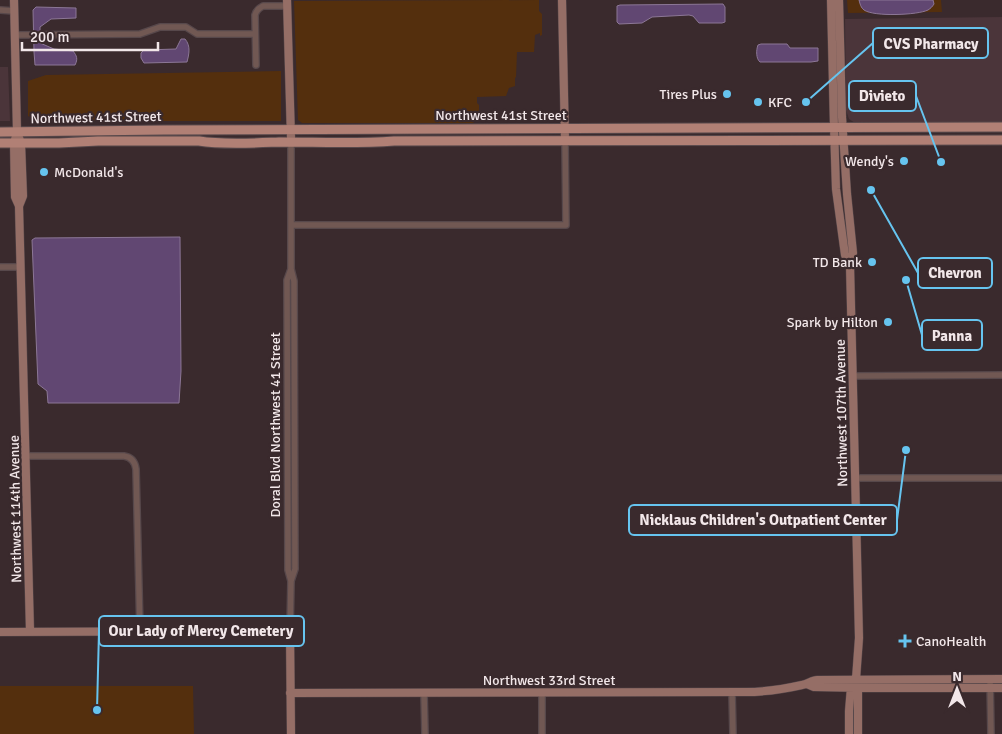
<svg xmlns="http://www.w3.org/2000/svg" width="1002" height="734" viewBox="0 0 1002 734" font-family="Signika,sans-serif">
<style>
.built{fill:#4b353a}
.green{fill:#542f0d}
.water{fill:#614772;stroke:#8c7796}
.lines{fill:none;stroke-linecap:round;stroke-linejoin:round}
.street-casing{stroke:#57484b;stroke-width:8}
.secondary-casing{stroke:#57484b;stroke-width:9}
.primary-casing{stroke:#57484b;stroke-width:11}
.street{stroke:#715853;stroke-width:5.5}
.secondary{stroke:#956e66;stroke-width:8}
.primary{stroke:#b18075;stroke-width:9}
.poi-dot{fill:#66c4ef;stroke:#3a2a2d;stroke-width:2}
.labels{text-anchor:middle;stroke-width:4.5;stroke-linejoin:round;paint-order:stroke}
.poi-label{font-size:14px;fill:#f2e7e9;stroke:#3a2a2d;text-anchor:end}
.street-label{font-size:14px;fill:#f2e7e9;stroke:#3a2a2d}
.leader{fill:none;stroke:#66c4ef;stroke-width:2}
.callout-dot{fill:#66c4ef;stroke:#3a2a2d;stroke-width:2}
.callout{fill:#3a2a2d;stroke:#66c4ef;stroke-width:2}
.callout-label{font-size:15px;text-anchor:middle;font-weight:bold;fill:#f2e7e9}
</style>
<rect width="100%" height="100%" fill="#3a2a2d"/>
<path class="built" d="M1002,17V122L855,123L849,119L846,110L845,19Z
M0,67H8L10,121H0Z"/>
<path class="green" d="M539,0V11L542,14V35L540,36V33L535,35L534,52H517L516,77L515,78V86L509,88L506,96L477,97V103L479,105V118L473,123H302L298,120L294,1Z
M847,0H941L942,12L848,13Z
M281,71V121H37L28,116V81L46,75Z
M0,686H193L194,734H0Z"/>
<path class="water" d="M859,0H933L934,4C932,7 931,8 928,10C918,15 874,17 864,10C861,8 860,4 859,0Z
M723,4L725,7V22L722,23H699L693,16L689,15L652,17L642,23L619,24L617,22V6L620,5Z
M36,7L76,8V18L51,19L40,27V43L54,49L73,51C77,56 78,59 75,65H35L34,52L33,10Z
M181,39H185C191,46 189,54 187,62L144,63L141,58V53L144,50L176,49Z
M761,44H787L790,48H818V61L811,62H760C756,59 756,50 758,45Z
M180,237L181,371L179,403H48L47,391L38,384L32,240L35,238Z"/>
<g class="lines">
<defs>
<path id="street" d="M0,10L14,11
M15,35L140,34L160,27H186L197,34H255
M256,65L255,15C256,11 259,8 263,6H287
M291,225H566L565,140
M0,267H21
M291,269L287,280L288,570L291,581
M853,376L1002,375
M26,456H124C131,457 135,462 136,469L140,631
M855,478H1002
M290,631L291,581L295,569L294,281L291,269V140
M990,679L991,734
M732,692L733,734
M424,693L425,734
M542,693V734"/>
<path id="secondary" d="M14,0L17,132L14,143L15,197L19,206
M287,0L291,138
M562,0L565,140
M831,0L834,127L836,189L845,255L850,265
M839,0L842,117L847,194L853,253L850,265L859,638L856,679L851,687L849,711V734
M17,132L21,143L23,196L19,206L30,631
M0,632L290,631L291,734
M807,684L814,687L868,688H1002
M857,684L858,687V734
M290,693L746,692C766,692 784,689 802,685C808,684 812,680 817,680L1002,679"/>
<path id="primary" d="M0,132L164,130L1002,127
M0,143H59L98,141H199C223,145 255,143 279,142C318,142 356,144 394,141L1002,140"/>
</defs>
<use href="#street" class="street-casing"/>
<use href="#secondary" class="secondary-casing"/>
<use href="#primary" class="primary-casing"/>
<use href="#street" class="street"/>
<use href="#secondary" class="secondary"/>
<use href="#primary" class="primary"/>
</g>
<g class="poi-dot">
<circle cx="727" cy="94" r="5"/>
<circle cx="758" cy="102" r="5"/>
<circle cx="904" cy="161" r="5"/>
<circle cx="44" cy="172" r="5"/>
<circle cx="872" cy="262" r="5"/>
<circle cx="888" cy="322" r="5"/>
<path d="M902.5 633.5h5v5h5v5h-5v5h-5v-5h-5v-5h5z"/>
</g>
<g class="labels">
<g class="poi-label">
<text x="717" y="99">Tires Plus</text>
<text x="768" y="107" text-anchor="start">KFC</text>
<text x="894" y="166">Wendy's</text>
<text x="54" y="177" text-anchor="start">McDonald's</text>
<text x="862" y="267">TD Bank</text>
<text x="878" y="327">Spark by Hilton</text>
<text x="916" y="646" text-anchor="start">CanoHealth</text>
</g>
<g class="street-label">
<text x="501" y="120">Northwest 41st Street</text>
<text transform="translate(96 117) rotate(-1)" y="5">Northwest 41st Street</text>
<text transform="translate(841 413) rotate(-91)" y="5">Northwest 107th Avenue</text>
<text transform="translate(275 425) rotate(-90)" y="5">Doral Blvd Northwest 41 Street</text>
<text transform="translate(15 509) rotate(-91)" y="5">Northwest 114th Avenue</text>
<text x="549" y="685">Northwest 33rd Street</text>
</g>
</g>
<path class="leader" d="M806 102L873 43M941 162L916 96M871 190L918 273M906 280L922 335M906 450L897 520M97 710L99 631"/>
<g class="callout-dot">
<circle cx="806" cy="102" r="5"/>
<circle cx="941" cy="162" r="5"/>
<circle cx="871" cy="190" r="5"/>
<circle cx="906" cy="280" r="5"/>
<circle cx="906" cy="450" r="5"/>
<circle cx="97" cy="710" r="5"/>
</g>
<g class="callout">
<rect x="873" y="28" width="115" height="30" rx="5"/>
<rect x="849" y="81" width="67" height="30" rx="5"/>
<rect x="918" y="258" width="74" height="30" rx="5"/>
<rect x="922" y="320" width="60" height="30" rx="5"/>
<rect x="629" y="505" width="268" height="30" rx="5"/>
<rect x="99" y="616" width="205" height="30" rx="5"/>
</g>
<g class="callout-label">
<text x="931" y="49">CVS Pharmacy</text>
<text x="882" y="101">Divieto</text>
<text x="955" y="278">Chevron</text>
<text x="952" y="341">Panna</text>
<text x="763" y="525">Nicklaus Children's Outpatient Center</text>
<text x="201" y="636">Our Lady of Mercy Cemetery</text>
</g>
<g transform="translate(957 689)" stroke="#3a2a2d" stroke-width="4" paint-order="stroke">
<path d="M0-4L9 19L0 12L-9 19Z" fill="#f2e7e9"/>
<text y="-8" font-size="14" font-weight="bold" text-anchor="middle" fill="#f2e7e9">N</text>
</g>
<path d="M22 42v8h136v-8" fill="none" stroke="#f2e7e9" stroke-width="2.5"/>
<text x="30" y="42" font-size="15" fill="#f2e7e9" stroke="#3a2a2d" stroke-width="4" paint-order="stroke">200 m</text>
</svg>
